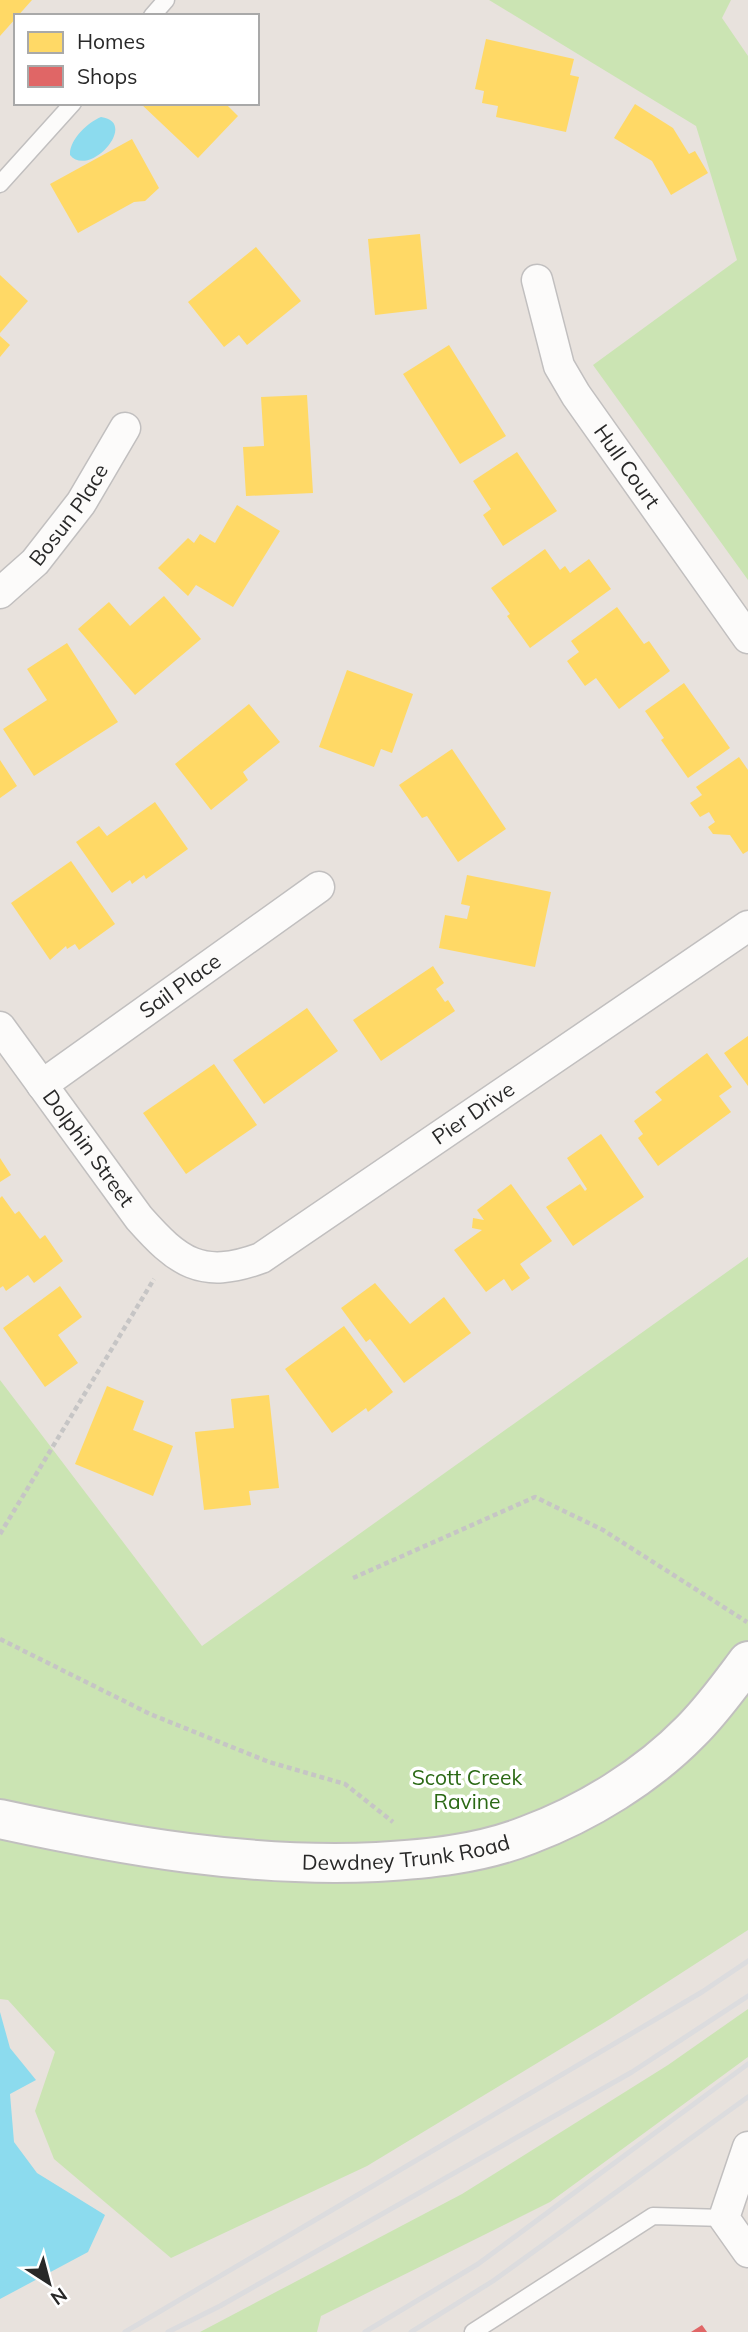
<svg xmlns="http://www.w3.org/2000/svg" width="748" height="2332" viewBox="0 0 748 2332" font-family="Mulish,sans-serif">
<style>
.green{fill:#cbe4b3}
.water{fill:#8cdbee}
.homes{fill:#ffd966}
.shops{fill:#e06666}
.lines{fill:none;stroke-linecap:round;stroke-linejoin:round}
.service-casing{stroke:#c1bfbf;stroke-width:19}
.minor-casing{stroke:#c1bfbf;stroke-width:33}
.secondary-casing{stroke:#c1bfbf;stroke-width:42}
.path{stroke:#c6c5c5;stroke-width:4.5;stroke-dasharray:5 3.5;stroke-linecap:butt}
.service{stroke:#fcfbfa;stroke-width:16}
.minor{stroke:#fcfbfa;stroke-width:30}
.secondary{stroke:#fcfbfa;stroke-width:38}
.rail{stroke:#dcdcde;stroke-width:5}
.labels{text-anchor:middle;stroke-width:7;stroke-linejoin:round;paint-order:stroke}
.street-label{font-size:21px;fill:#282828;stroke:#fff}
.park-label{font-size:21px;fill:#2b6915;stroke:#fff}
</style>
<rect width="100%" height="100%" fill="#e8e2dd"/>
<path class="green" d="M489,0H731L722,18L748,56V580L593,365L737,260L696,126Z
M748,1257V1930L610,2019L367,2166L171,2258L54,2159L35,2111L55,2052L8,2000L0,1999V1380L202,1646Z
M748,2009V2057L550,2202L321,2316L317,2332H200L462,2194L668,2065Z"/>
<path class="water" d="M101,117C140,122 89,179 70,155C69,140 88,122 101,117Z
M0,2012L10,2048L36,2080L10,2094L14,2142L37,2173L105,2215L88,2252L0,2299Z"/>
<path class="homes" d="M0,0H32L0,36Z
M486,39L574,59L570,75L579,77L566,132L496,117L498,106L482,103L484,91L475,89Z
M140,103H225L238,116L198,158Z
M635,104L673,128L689,154L695,151L708,173L671,195L652,161L614,138Z
M132,139L159,188L145,201L134,202L78,233L50,184Z
M420,234L427,309L375,315L368,239Z
M256,247L301,301L247,345L239,335L224,347L188,302Z
M0,275L28,301L0,333Z
M0,336L10,345L0,357Z
M449,345L506,436L460,464L403,374Z
M307,395L313,493L246,496L243,447L264,446L261,397Z
M517,452L557,511L503,546L483,515L491,509L473,481Z
M237,505L280,531L233,607L196,585L188,596L158,568L188,538L194,543L200,534L215,543Z
M545,549L560,570L565,566L570,573L589,559L611,589L530,648L507,616L510,614L491,588Z
M164,596L201,639L135,695L78,629L109,602L130,626Z
M617,607L644,644L649,641L670,671L619,709L596,678L585,686L567,661L579,652L571,641Z
M67,643L118,722L34,776L3,729L47,700L27,669Z
M347,670L413,694L392,753L381,749L374,767L319,747Z
M684,683L730,748L688,778L661,740L664,738L645,711Z
M249,704L280,742L243,772L248,780L211,810L175,764Z
M452,749L506,829L458,862L427,816L422,818L399,785Z
M739,757L748,770V851L743,854L730,835L713,834L708,827L715,822L709,812L700,817L690,803L702,795L696,787Z
M0,760L17,786L0,798Z
M155,802L188,849L146,879L144,875L132,884L130,880L112,893L76,842L99,826L107,836Z
M71,861L115,924L79,950L75,944L67,949L66,946L50,960L11,903Z
M467,875L551,892L535,967L439,948L445,915L467,919L470,906L461,904Z
M433,966L444,983L436,989L445,1002L448,1000L455,1011L381,1061L353,1020Z
M307,1008L338,1051L264,1104L233,1060Z
M748,1036V1086L724,1053Z
M707,1053L732,1087L719,1096L731,1112L658,1166L638,1138L643,1134L634,1121L662,1100L655,1092Z
M214,1064L257,1125L186,1174L143,1113Z
M601,1134L644,1197L573,1246L546,1207L580,1184L585,1191L587,1189L567,1158Z
M0,1158L11,1175L0,1182Z
M511,1184L552,1241L520,1264L530,1278L512,1291L504,1279L486,1292L454,1250L482,1230L472,1228L473,1218L484,1220L477,1210Z
M2,1196L15,1214L19,1211L40,1239L45,1235L63,1261L34,1283L28,1275L6,1291L3,1286L0,1288V1198Z
M375,1283L410,1324L444,1297L471,1333L404,1383L370,1339L366,1342L341,1308Z
M60,1286L82,1317L58,1335L78,1363L45,1387L3,1328Z
M344,1326L393,1392L368,1412L366,1408L332,1433L285,1369Z
M107,1386L144,1401L133,1430L173,1446L153,1496L75,1464Z
M269,1395L279,1488L249,1491L251,1505L204,1510L195,1432L234,1428L231,1399Z"/>
<path class="shops" d="M702,2325L707,2332H691Z"/>
<g class="lines">
<defs>
<path id="service" d="M152,16L166,0
M0,184L73,103
M473,2332L653,2216L724,2218"/>
<g id="minor">
<path id="s1" d="M537,280L559,366L576,395L748,638"/>
<path id="s2" d="M0,593L35,562L81,503L125,428"/>
<path id="s3" d="M0,1027L139,1218C178,1262 201,1280 261,1258L748,926"/>
<path id="s4" d="M42,1085L319,887"/>
<path d="M748,2147L724,2218L748,2252"/>
</g>
<g id="secondary">
<path id="s5" d="M0,1819C124,1846 250,1868 377,1862C428,1859 480,1854 528,1835C587,1813 647,1776 691,1731C713,1709 730,1685 748,1661"/>
</g>
</defs>
<use href="#service" class="service-casing"/>
<use href="#minor" class="minor-casing"/>
<use href="#secondary" class="secondary-casing"/>
<path class="path" d="M0,1534L154,1279
M353,1578L535,1497L603,1530L747,1622
M0,1639L150,1714L269,1762L345,1784L393,1822"/>
<use href="#service" class="service"/>
<use href="#minor" class="minor"/>
<use href="#secondary" class="secondary"/>
<path class="rail" d="M125,2332L702,1992L748,1961
M168,2332L220,2306L632,2072L748,1996
M365,2332L478,2264L748,2064
M411,2332L493,2281L748,2097"/>
</g>
<g class="labels">
<g class="street-label">
<text dy="7" stroke="none"><textPath href="#s1" startOffset="210">Hull Court</textPath></text>
<text dy="7" stroke="none"><textPath href="#s2" startOffset="105">Bosun Place</textPath></text>
<text dy="7" stroke="none"><textPath href="#s4" startOffset="170">Sail Place</textPath></text>
<text dy="7" stroke="none"><textPath href="#s3" startOffset="634">Pier Drive</textPath></text>
<text dy="7" stroke="none"><textPath href="#s3" startOffset="150">Dolphin Street</textPath></text>
<text dy="7" stroke="none"><textPath href="#s5" startOffset="410">Dewdney Trunk Road</textPath></text>
</g>
<g class="park-label">
<text x="467" y="1785">Scott Creek<tspan x="467" dy="24">Ravine</tspan></text>
</g>
</g>
<rect x="14" y="14" width="245" height="91" fill="#ffffff" stroke="#a9a9a9" stroke-width="2"/>
<rect x="28" y="32" width="35" height="21" fill="#ffd966" stroke="#a9a9a9" stroke-width="2"/>
<text x="77" y="49" font-size="21" fill="#282828">Homes</text>
<rect x="28" y="66" width="35" height="21" fill="#e06666" stroke="#a9a9a9" stroke-width="2"/>
<text x="77" y="84" font-size="21" fill="#282828">Shops</text>
<g transform="translate(49 2283) rotate(144)" stroke="#ffffff" stroke-width="5" paint-order="stroke">
<path d="M0-5L12 26L0 18L-12 26Z" fill="#282828"/>
<text y="-10" font-size="19" font-weight="bold" text-anchor="middle" fill="#282828">N</text>
</g>
</svg>
